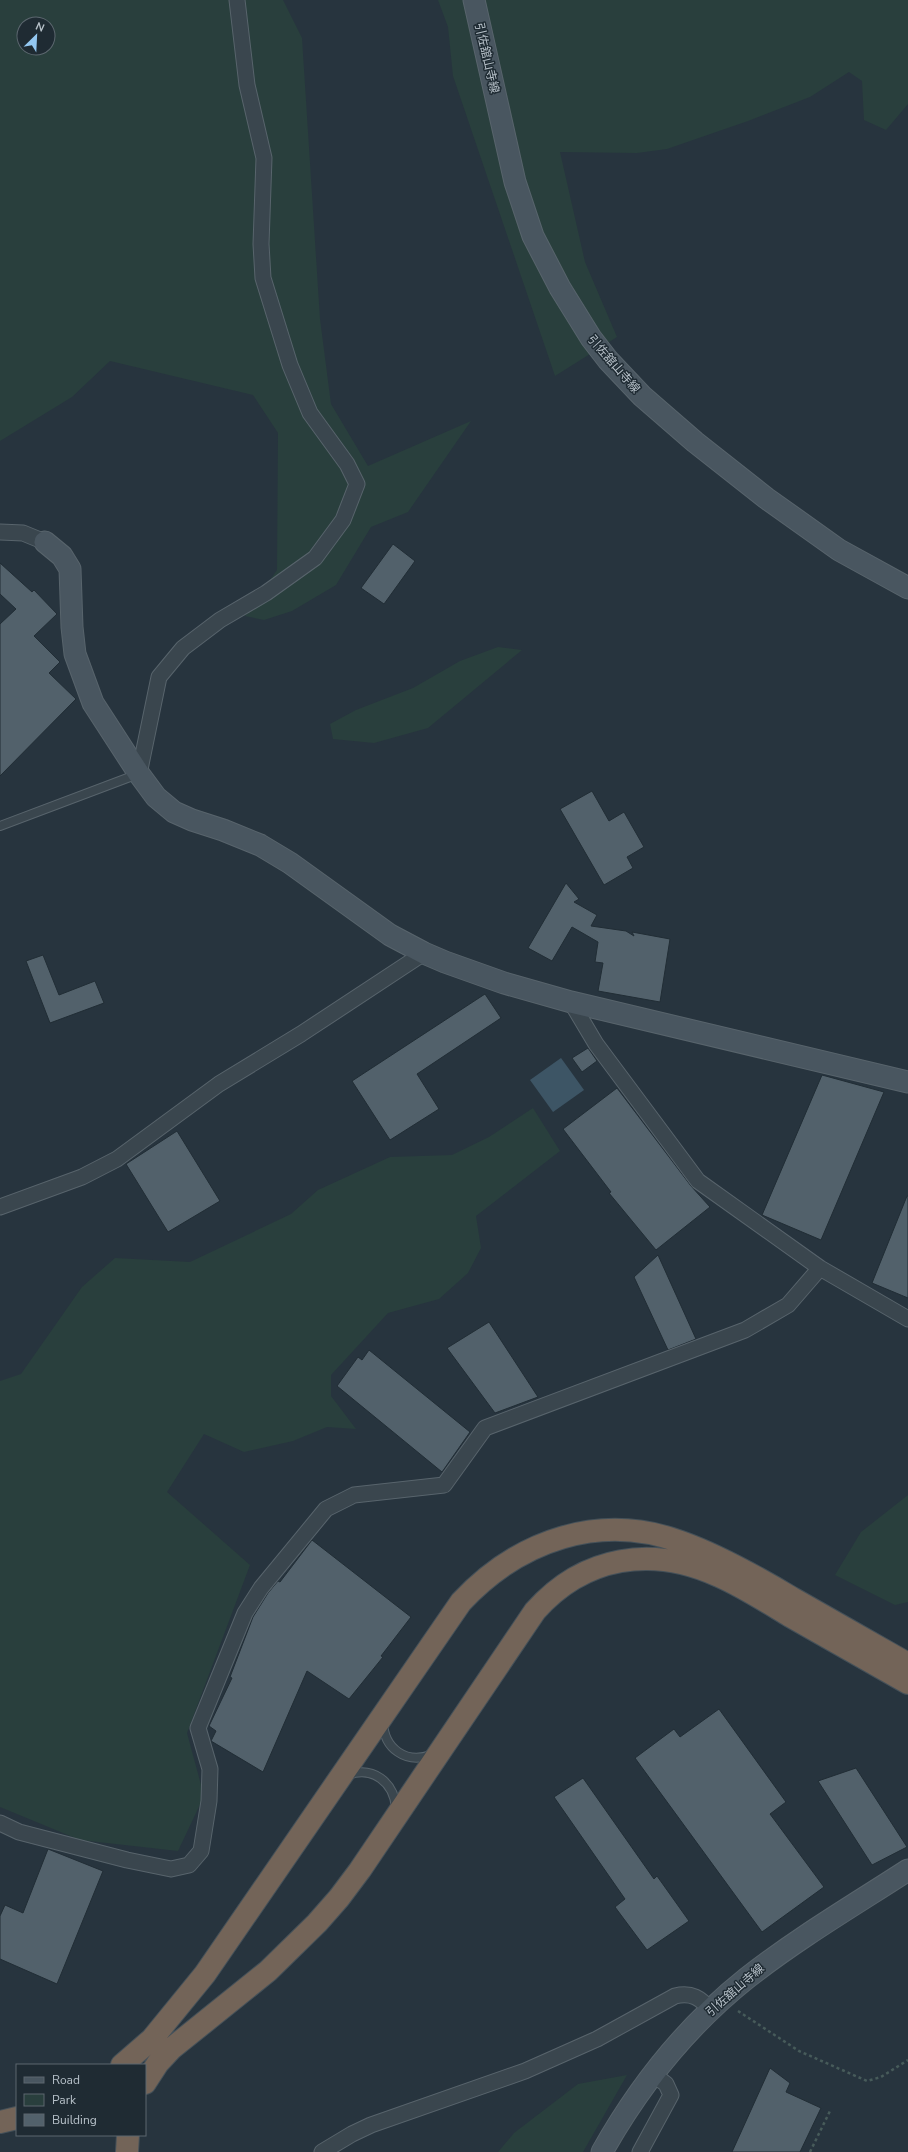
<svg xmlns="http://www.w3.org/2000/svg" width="908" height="2152" viewBox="0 0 908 2152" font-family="'Nunito Sans','Noto Sans JP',sans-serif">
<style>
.green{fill:#293f3d;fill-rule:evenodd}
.water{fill:#3d5565}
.building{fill:#52616b;stroke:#212d35}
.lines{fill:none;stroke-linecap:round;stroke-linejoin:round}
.lane-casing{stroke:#58646c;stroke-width:10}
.street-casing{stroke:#58646c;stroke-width:17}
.secondary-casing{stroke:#58646c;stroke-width:23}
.highway-casing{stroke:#455159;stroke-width:24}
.path{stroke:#475b5a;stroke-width:2.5;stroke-dasharray:3 3;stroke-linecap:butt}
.lane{stroke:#3a464e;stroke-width:8}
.street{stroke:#3a464e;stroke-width:15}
.secondary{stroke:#495660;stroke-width:21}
.highway{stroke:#736458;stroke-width:22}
.labels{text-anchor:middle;stroke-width:3;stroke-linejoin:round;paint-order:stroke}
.street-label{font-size:12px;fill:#b7c1c9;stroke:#1f2b33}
</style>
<rect width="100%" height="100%" fill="#27343e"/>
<path class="green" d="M0,0H283L302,38L320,319L331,404L368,466L471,421L408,512L371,527L336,585L292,611L264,620L245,616L277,570L278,433L253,395L110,361L72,397L0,441ZM24,24H48V48H24Z
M438,0H908V104L886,130L864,120L862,81L849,72L810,97L748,121L667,149L637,153L560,152L585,262L617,337L555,376L453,76L448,27Z
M498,647L522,650L428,728L374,743L333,739L330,724L356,710L413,688L460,661Z
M533,1108L560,1151L476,1216L481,1248L468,1273L439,1299L388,1313L331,1375V1396L356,1429L327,1427L293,1441L244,1452L204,1434L167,1492L250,1565L187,1733L204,1796L178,1851L80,1840L0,1807V1381L21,1374L82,1287L115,1258L190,1262L291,1214L318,1190L390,1157L452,1155L489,1137Z
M908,1495V1602L895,1605L835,1575L861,1532Z
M627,2075L583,2152H498L514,2133L578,2084Z"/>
<path class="water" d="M561,1058L584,1090L553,1112L530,1080Z"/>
<path class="building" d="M393,544L415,561L384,604L361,588Z
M0,563L32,592L34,590L57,614L34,636L60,662L49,673L76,699L0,776V624L16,609L0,594Z
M592,791L609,821L624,812L644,847L627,857L633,868L604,885L560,809Z
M566,883L579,899L574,902L597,915L591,926L626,931L634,936L632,932L670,939L660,1002L598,991L603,963L595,962L598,942L572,927L552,961L528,948Z
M43,955L59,995L95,981L104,1003L50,1023L26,961Z
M485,994L501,1018L417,1074L439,1109L390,1140L352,1081Z
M588,1048L597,1061L582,1072L572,1058Z
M822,1075L884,1092L821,1240L762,1215Z
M617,1088L691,1186L710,1207L656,1250L609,1193L611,1192L563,1129Z
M177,1131L220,1201L168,1232L126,1164Z
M907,1196H908V1298L872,1283Z
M658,1255L696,1339L668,1350L634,1277Z
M489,1322L538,1397L495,1413L447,1348Z
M369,1350L470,1432L442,1472L337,1386L358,1357L362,1360Z
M312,1540L411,1617L381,1656L383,1657L349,1699L307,1671L263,1772L211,1741L216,1731L209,1726L232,1678L230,1677L253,1617L268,1593L278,1581L280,1582Z
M719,1709L786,1802L770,1814L824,1887L762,1932L635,1758L674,1729L680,1737Z
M856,1768L907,1847L872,1865L818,1781Z
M583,1778L654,1879L657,1876L689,1921L647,1950L615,1907L625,1899L554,1797Z
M48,1849L103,1871L57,1984L0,1959V1916L5,1905L23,1913Z
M770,2068L790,2083L786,2092L821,2108L800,2152H732Z"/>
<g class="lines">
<defs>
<path id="lane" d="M0,826L138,774
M383,1722C384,1749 406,1764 431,1755
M348,1775C373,1766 394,1782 396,1808"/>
<path id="street" d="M0,532L23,533L45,542
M139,774L159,677L183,648L220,620L266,593L315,558L343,520L357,484L347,464L310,413L290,365L263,278L261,244L264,158L247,85L237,0
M571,1002L596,1044L698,1181L820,1268L908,1319
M0,1207L82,1177L117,1159L219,1084L301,1034L424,953
M0,1823L19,1832L127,1860L171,1869L189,1865L201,1851L209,1801L210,1769L198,1728L245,1613L261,1588L326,1509L354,1495L444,1485L485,1428L745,1330L788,1305L820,1268
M322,2152L352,2134L371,2125L525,2071L597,2039L675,1996C692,1992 700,1998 711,2010
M640,2152L671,2095L666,2084L653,2074"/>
<path id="secondary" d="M474,0L515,182L533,236L560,288L591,338L608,360L642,396L695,442L766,498L839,550L908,588
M45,542L62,556L70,569L72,627L75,654L93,703L139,774L156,797L174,812L192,820L223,830L260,845L290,863L390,935L424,953L445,962L504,983L571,1002L908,1082
M602,2152C639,2086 688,2025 747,1978C798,1938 854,1905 908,1870"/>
<path id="highway" d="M122,2065L152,2039L205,1974L461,1602C519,1540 600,1512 681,1542C720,1556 757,1577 792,1598C831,1620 869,1642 908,1664
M145,2083L158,2063L171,2049L268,1971L317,1923L339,1898L360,1870L535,1611C584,1556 652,1545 719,1576C744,1587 767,1602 790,1616C829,1638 869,1661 908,1683
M0,2122L17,2118
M127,2152L128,2135"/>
</defs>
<use href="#lane" class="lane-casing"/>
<use href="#street" class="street-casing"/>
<use href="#secondary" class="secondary-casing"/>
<use href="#highway" class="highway-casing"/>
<path class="path" d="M738,2011L799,2051L867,2081L881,2077L908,2060
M810,2152L830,2111"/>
<use href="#lane" class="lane"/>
<use href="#street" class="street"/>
<use href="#secondary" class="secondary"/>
<use href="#highway" class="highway"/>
</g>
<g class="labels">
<g class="street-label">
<text transform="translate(487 58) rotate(77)" y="4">引佐舘山寺線</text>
<text transform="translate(614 364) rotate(49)" y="4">引佐舘山寺線</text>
<text transform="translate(735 1990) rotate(-41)" y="4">引佐舘山寺線</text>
</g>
</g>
<rect x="16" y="2064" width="130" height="72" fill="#1f2b33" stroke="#5c676f"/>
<rect x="24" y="2077" width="20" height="6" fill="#495660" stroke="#5c676f"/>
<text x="52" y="2084" font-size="12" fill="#b7c1c9">Road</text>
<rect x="24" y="2094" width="20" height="12" fill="#293f3d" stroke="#5c676f"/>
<text x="52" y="2104" font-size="12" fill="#b7c1c9">Park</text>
<rect x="24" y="2114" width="20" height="12" fill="#52616b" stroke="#5c676f"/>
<text x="52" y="2124" font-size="12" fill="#b7c1c9">Building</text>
<g transform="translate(36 36) rotate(24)"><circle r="19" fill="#1f2b33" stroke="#5c676f"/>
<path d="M0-3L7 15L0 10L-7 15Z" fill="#93c7f1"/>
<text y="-6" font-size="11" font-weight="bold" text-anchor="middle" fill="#b7c1c9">N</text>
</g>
</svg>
